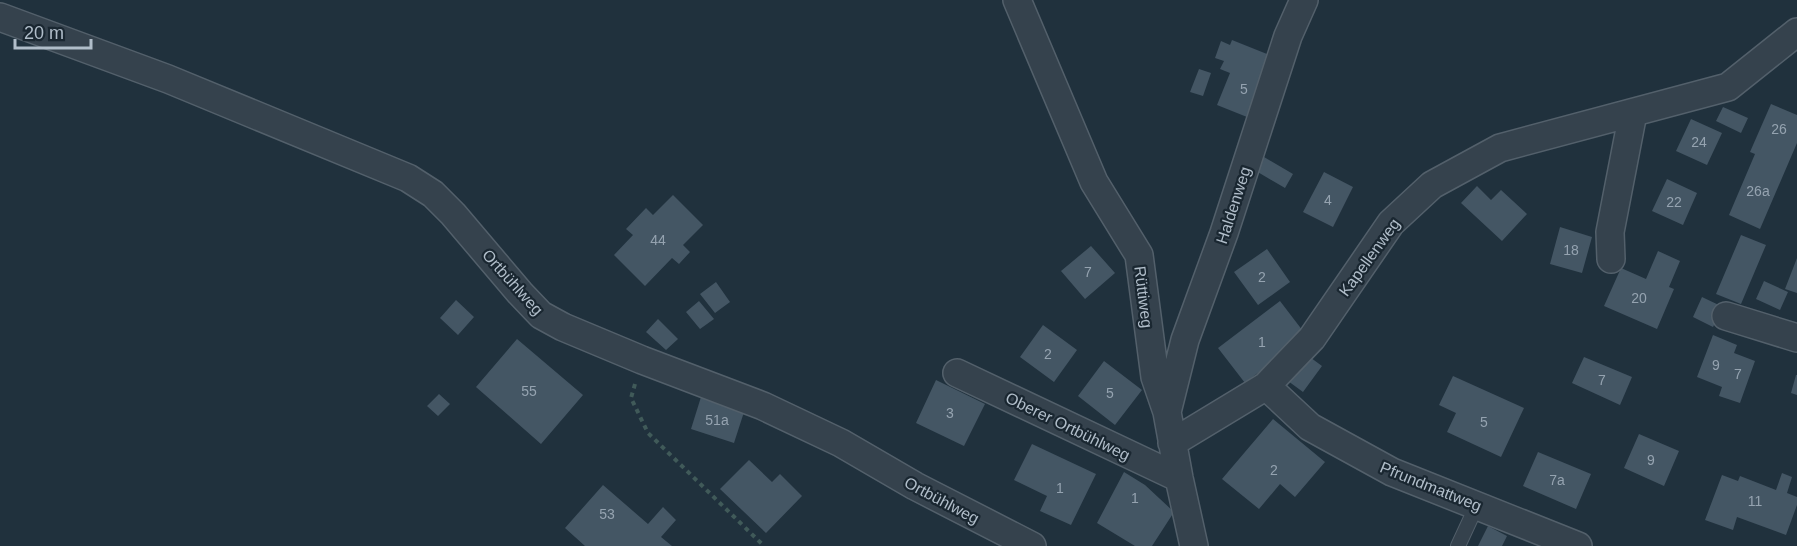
<svg xmlns="http://www.w3.org/2000/svg" width="1797" height="546" viewBox="0 0 1797 546" font-family="Helvetica,sans-serif">
<style>
.building{fill:#445664}
.lines{fill:none;stroke-linecap:round;stroke-linejoin:round}
.lane-casing{stroke:#53606b;stroke-width:16}
.street-casing{stroke:#53606b;stroke-width:30}
.path{stroke:#405a59;stroke-width:4;stroke-dasharray:4.5 4.5;stroke-linecap:butt}
.lane{stroke:#35424d;stroke-width:14}
.street{stroke:#35424d;stroke-width:27}
.labels{text-anchor:middle;stroke-width:4.5;stroke-linejoin:round;paint-order:stroke}
.number-label{font-size:14px;fill:#95a3b0}
.street-label{font-size:16px;fill:#b0bdc9;stroke:#1a2731}
</style>
<rect width="100%" height="100%" fill="#20313d"/>
<path class="building" d="M1232,40L1277,58L1252,119L1217,105L1230,73L1220,69L1224,61L1215,58L1221,41L1230,45Z
M1199,69L1211,73L1203,96L1190,92Z
M1771,104L1797,115V143L1760,229L1729,215L1755,154L1750,152Z
M1723,107L1748,118L1741,133L1716,121Z
M1691,119L1722,133L1707,165L1676,151Z
M1264,157L1293,174L1285,188L1256,171Z
M1324,172L1353,187L1333,227L1303,212Z
M1667,179L1697,193L1683,225L1652,211Z
M1477,186L1491,200L1501,190L1527,214L1502,241L1461,203Z
M673,195L703,225L683,245L690,252L679,264L672,258L645,286L614,255L633,235L626,229L646,208L653,215Z
M1560,227L1592,237L1582,273L1550,264Z
M1741,235L1766,245L1741,304L1716,294Z
M1091,246L1115,273L1085,299L1061,271Z
M1267,249L1290,282L1258,305L1234,272Z
M1658,251L1680,261L1669,287L1674,289L1657,329L1604,306L1621,268L1646,279Z
M1797,258V293L1785,289Z
M1764,281L1788,292L1780,310L1756,299Z
M716,282L730,302L715,313L700,294Z
M1702,297L1723,307L1713,327L1693,317Z
M456,300L474,317L458,335L440,318Z
M699,301L714,319L700,329L686,312Z
M1280,301L1306,335L1245,383L1218,348Z
M658,319L678,339L666,350L646,332Z
M1043,325L1077,350L1054,382L1020,357Z
M1713,335L1737,345L1734,353L1755,361L1740,403L1719,396L1722,387L1697,377Z
M517,339L583,395L541,444L476,387Z
M1307,355L1322,366L1303,392L1288,381Z
M1584,357L1632,377L1620,405L1572,383Z
M1104,361L1142,390L1115,425L1078,396Z
M1796,375H1797V395L1791,393Z
M1453,376L1524,408L1501,457L1447,432L1456,413L1439,405Z
M936,380L985,404L964,446L916,423Z
M439,394L450,404L438,416L427,406Z
M701,397L744,412L734,443L691,429Z
M1273,419L1325,462L1295,497L1280,484L1259,509L1222,479Z
M1639,434L1679,451L1664,486L1624,468Z
M1032,444L1096,474L1071,525L1040,511L1047,496L1014,480Z
M1538,452L1591,474L1576,509L1523,486Z
M749,460L772,482L780,474L802,496L766,533L720,489Z
M1124,472L1145,485L1174,512L1152,546H1135L1097,523Z
M1782,473L1792,477L1787,493L1797,497V505L1786,535L1737,517L1733,530L1705,520L1722,475L1738,481L1740,476L1776,490Z
M603,485L648,524L663,507L676,520L661,537L672,546H585L565,528Z
M1488,526L1507,536L1502,546H1478Z"/>
<g class="lines">
<defs>
<path id="lane" d="M1458,546L1477,505"/>
<path id="street" d="M1017,0L1094,182L1139,255L1155,377L1167,412L1179,478L1194,546
M0,17L168,79L408,178L433,194L453,214L520,293L541,315L563,327L642,360L763,406L841,443L915,486L1032,546
M1611,259L1610,232L1633,113
M1726,316L1797,338
M957,373L1179,478
M1266,386L1310,427L1392,472L1578,546
M1167,412L1185,340L1224,233L1288,36L1304,0
M1172,443L1266,386L1312,338L1391,223L1432,185L1500,148L1728,87L1797,32"/>
</defs>
<use href="#lane" class="lane-casing"/>
<use href="#street" class="street-casing"/>
<path class="path" d="M635,384L631,398L648,433L764,546"/>
<use href="#lane" class="lane"/>
<use href="#street" class="street"/>
</g>
<g class="labels">
<g class="number-label">
<text x="1244" y="94">5</text>
<text x="1779" y="134">26</text>
<text x="1699" y="147">24</text>
<text x="1758" y="196">26a</text>
<text x="1328" y="205">4</text>
<text x="1674" y="207">22</text>
<text x="658" y="245">44</text>
<text x="1571" y="255">18</text>
<text x="1088" y="277">7</text>
<text x="1262" y="282">2</text>
<text x="1639" y="303">20</text>
<text x="1262" y="347">1</text>
<text x="1048" y="359">2</text>
<text x="1716" y="370">9</text>
<text x="1738" y="379">7</text>
<text x="1602" y="385">7</text>
<text x="529" y="396">55</text>
<text x="1110" y="398">5</text>
<text x="950" y="418">3</text>
<text x="717" y="425">51a</text>
<text x="1484" y="427">5</text>
<text x="1651" y="465">9</text>
<text x="1274" y="475">2</text>
<text x="1557" y="485">7a</text>
<text x="1060" y="493">1</text>
<text x="1135" y="503">1</text>
<text x="1755" y="506">11</text>
<text x="607" y="519">53</text>
</g>
<g class="street-label">
<text transform="translate(1233 205) rotate(-72)" y="6">Haldenweg</text>
<text transform="translate(1369 257) rotate(-54)" y="6">Kapellenweg</text>
<text transform="translate(513 282) rotate(48)" y="6">Ortbühlweg</text>
<text transform="translate(1144 297) rotate(83)" y="6">Rüttiweg</text>
<text transform="translate(1068 426) rotate(26)" y="6">Oberer Ortbühlweg</text>
<text transform="translate(1431 486) rotate(22)" y="6">Pfrundmattweg</text>
<text transform="translate(942 500) rotate(28)" y="6">Ortbühlweg</text>
</g>
</g>
<path d="M15 39v9h76v-9" fill="none" stroke="#b0bdc9" stroke-width="3"/>
<text x="24" y="39" font-size="18" fill="#b0bdc9" stroke="#1a2731" stroke-width="4.5" paint-order="stroke">20 m</text>
</svg>
